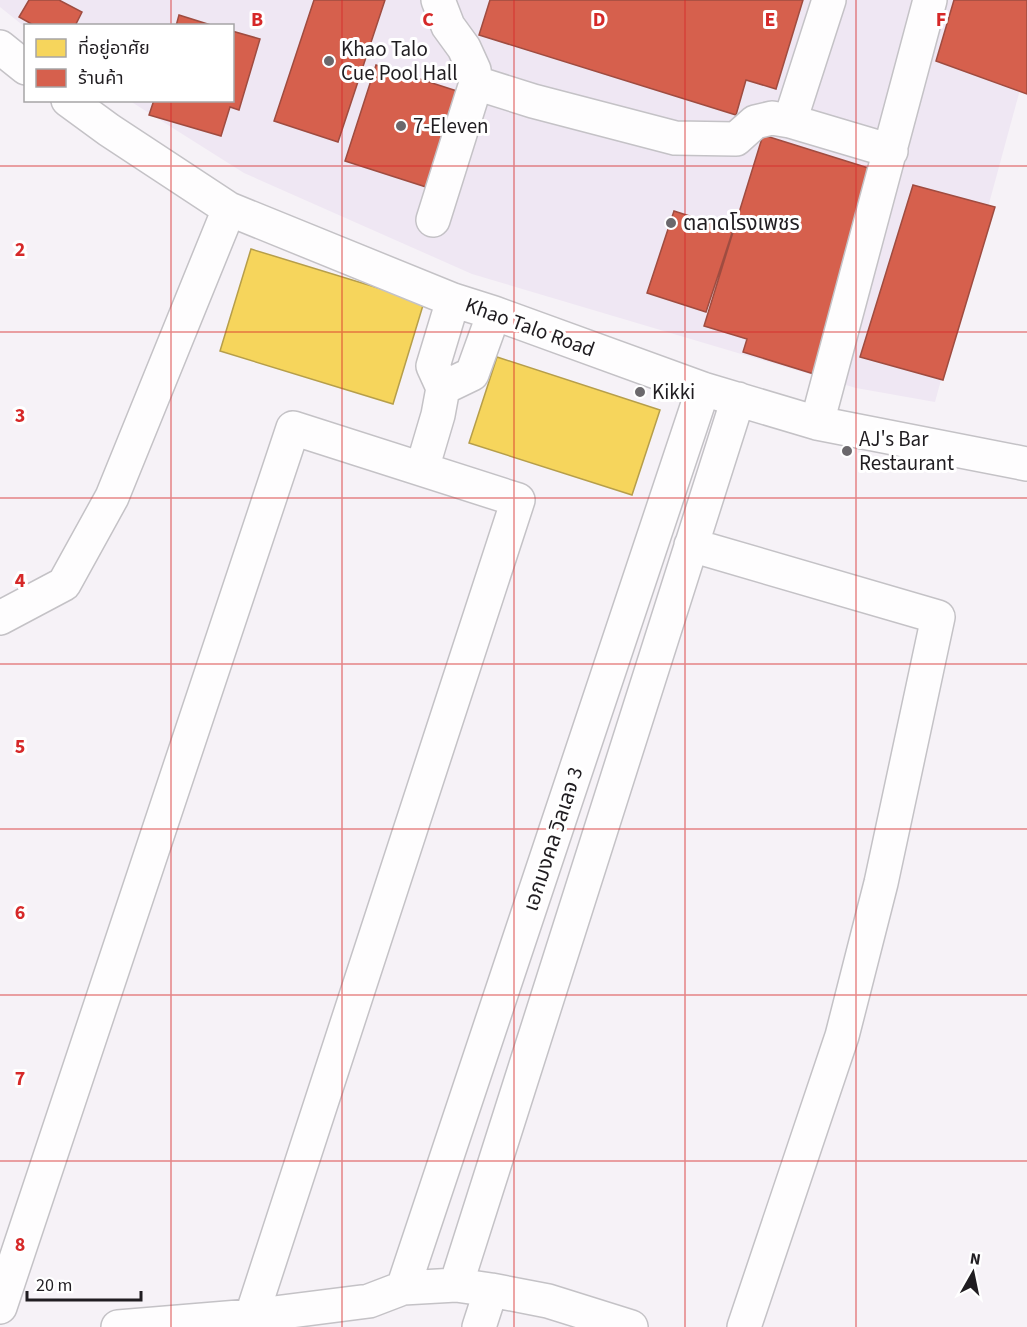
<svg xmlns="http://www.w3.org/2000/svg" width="1027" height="1327" viewBox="0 0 1027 1327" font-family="'Source Sans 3','Noto Sans Thai',sans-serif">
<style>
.built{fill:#efe7f3}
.homes{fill:#f6d55c;stroke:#b69e4a;stroke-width:1.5}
.shops{fill:#d6604d;stroke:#9f4c40;stroke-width:1.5}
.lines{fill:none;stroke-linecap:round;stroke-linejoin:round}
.minor-casing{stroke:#c4c2c6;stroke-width:36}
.minor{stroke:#fefdfe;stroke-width:33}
.grid{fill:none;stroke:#d62828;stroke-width:1.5;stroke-opacity:0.55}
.poi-dot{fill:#6b686c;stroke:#fff;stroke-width:2}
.labels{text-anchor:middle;stroke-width:6;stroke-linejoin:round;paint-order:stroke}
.poi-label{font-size:21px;fill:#201d21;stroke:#fff;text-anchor:start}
.street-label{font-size:21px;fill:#201d21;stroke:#fff}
.grid-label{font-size:20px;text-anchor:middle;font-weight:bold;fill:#d62828;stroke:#fff;stroke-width:6;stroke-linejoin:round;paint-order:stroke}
</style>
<rect width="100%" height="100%" fill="#f6f2f7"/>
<path class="built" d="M0,0H1027V64L935,402L856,388L472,274L244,173L130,101L232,100V26H26L25,27L0,7Z"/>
<path class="homes" d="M251,249L424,302L393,404L220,351Z
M497,357L660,410L632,495L469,443Z"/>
<path class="shops" d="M29,0H59L82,12L75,26H35L19,17Z
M314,0H385L338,142L274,121Z
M490,0H803L776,89L746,80L736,115L479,35Z
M954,0H1027V94L936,61Z
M179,15L214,26H176Z
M232,31L260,39L239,110L230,107L221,136L149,115L154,100H232Z
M376,65L457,91L426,187L345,161Z
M763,135L878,171L814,374L743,352L747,339L704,326Z
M913,185L995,207L943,380L860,357Z
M674,211L733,230L706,312L647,293Z"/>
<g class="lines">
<defs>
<path id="minor" d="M0,47L26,68
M476,83L533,101L675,138L736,139L755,122L772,118L790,121L891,151
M68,100L109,130L229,209L453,300L494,313L703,389L817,423L1027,464
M790,121L829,0
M433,220L476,83L474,70L464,48L448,26L438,0
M443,388L472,374L494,313
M817,423L930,0
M422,469L438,415L443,388L433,366L453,300
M691,545L938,617L881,883L842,1036L744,1327
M0,618L64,584L112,497L229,209
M456,1285L738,399
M403,1288L703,389
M0,1307L293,428L518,500L248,1327
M118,1327L251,1316L369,1301L403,1288L456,1285L491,1290L548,1301L631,1327
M479,1327L491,1290"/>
</defs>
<use href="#minor" class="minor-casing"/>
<use href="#minor" class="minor"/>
</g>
<path class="grid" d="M171,0V26M342,0V1327M514,0V1327M685,0V1327M856,0V1327M171,100V1327M0,166H1027M0,332H1027M0,498H1027M0,664H1027M0,829H1027M0,995H1027M0,1161H1027"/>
<g class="poi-dot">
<circle cx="329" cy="61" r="6"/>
<circle cx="401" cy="126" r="6"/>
<circle cx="671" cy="223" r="6"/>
<circle cx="640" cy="392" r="6"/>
<circle cx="847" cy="451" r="6"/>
</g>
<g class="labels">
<g class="poi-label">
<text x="341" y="56">Khao Talo<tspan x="341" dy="24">Cue Pool Hall</tspan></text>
<text x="413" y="133">7-Eleven</text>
<text x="683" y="230">ตลาดโรงเพชร</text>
<text x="652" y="399">Kikki</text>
<text x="859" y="446">AJ's Bar<tspan x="859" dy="24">Restaurant</tspan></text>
</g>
<g class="street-label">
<text transform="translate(530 327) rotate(20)" y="7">Khao Talo Road</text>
<text transform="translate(553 839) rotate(-72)" y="7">เอกมงคล วิลเลจ 3</text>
</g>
</g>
<g class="grid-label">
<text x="257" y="26">B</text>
<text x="428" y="26">C</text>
<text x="599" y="26">D</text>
<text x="770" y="26">E</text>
<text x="941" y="26">F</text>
<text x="20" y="256">2</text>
<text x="20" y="422">3</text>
<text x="20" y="587">4</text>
<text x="20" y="753">5</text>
<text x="20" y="919">6</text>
<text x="20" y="1085">7</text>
<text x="20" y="1251">8</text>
</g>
<rect x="24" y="24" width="210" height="78" fill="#ffffff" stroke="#a6a5a6" stroke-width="1.5"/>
<rect x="36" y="39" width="30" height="18" fill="#f6d55c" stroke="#a6a5a6" stroke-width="1.5"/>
<text x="78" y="54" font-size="18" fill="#201d21">ที่อยู่อาศัย</text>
<rect x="36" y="69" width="30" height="18" fill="#d6604d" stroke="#a6a5a6" stroke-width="1.5"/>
<text x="78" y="84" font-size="18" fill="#201d21">ร้านค้า</text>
<g transform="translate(973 1273) rotate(9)" stroke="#ffffff" stroke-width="4.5" paint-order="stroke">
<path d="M0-4.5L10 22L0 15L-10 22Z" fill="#201d21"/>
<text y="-9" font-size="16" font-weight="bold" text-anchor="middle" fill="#201d21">N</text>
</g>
<path d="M27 1291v9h114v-9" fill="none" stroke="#201d21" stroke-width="3"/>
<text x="36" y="1291" font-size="18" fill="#201d21" stroke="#ffffff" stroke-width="4.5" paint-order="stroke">20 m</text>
</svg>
